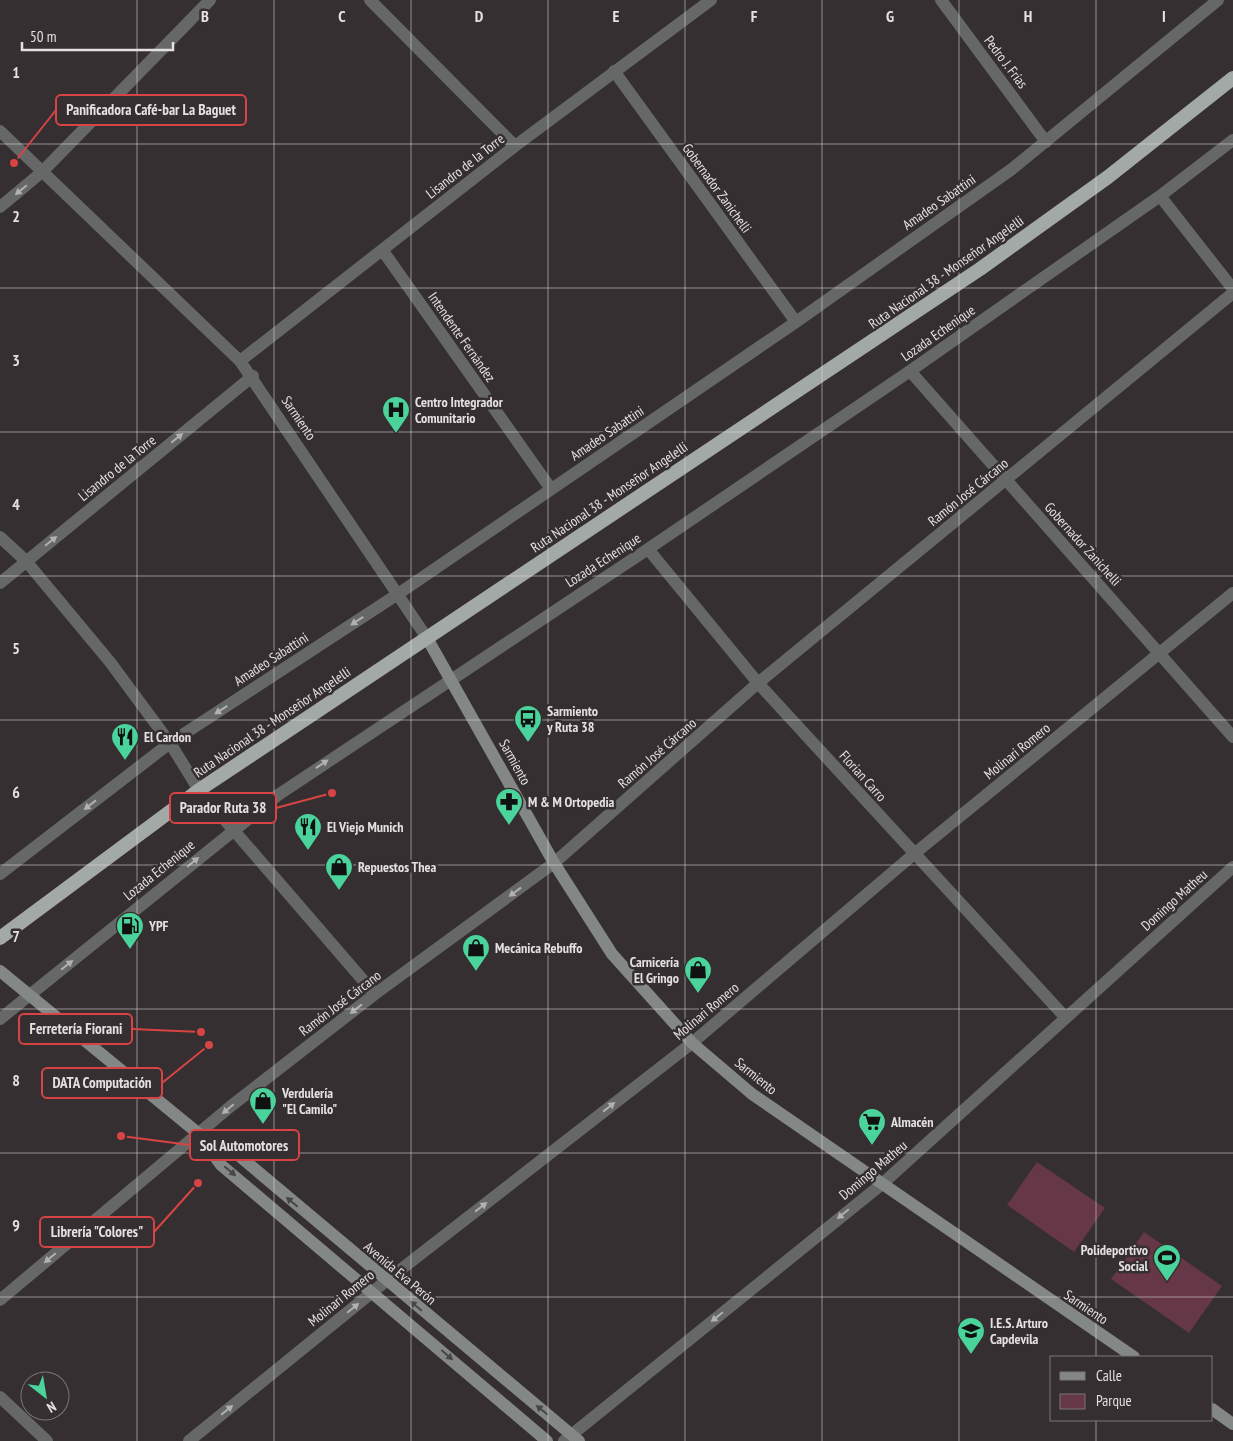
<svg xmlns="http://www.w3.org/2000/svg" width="1233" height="1441" viewBox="0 0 1233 1441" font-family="'PT Sans Narrow',sans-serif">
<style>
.green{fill:#653747}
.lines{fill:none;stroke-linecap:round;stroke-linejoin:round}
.minor{stroke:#666867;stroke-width:12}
.tertiary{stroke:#666867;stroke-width:12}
.secondary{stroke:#838785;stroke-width:12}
.trunk{stroke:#a3a9a6;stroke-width:14}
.oneway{fill:#b2b0b0}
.oneway2{fill:#484546}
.grid{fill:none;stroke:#e4e0e1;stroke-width:1;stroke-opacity:0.55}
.labels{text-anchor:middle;stroke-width:5;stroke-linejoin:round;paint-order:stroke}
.street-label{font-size:14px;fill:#e4e0e1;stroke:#352f31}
.poi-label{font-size:14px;font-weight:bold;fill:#e4e0e1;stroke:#352f31;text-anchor:start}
.grid-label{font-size:16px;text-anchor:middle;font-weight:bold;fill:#e4e0e1;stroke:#352f31;stroke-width:5;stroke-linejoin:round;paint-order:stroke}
.leader{fill:none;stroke:#d84444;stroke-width:2}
.callout-dot{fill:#d84444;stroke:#352f31;stroke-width:2}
.callout{fill:#352f31;stroke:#d84444;stroke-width:2}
.callout-label{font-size:15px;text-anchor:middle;font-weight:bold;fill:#e4e0e1}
</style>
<rect width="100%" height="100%" fill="#352f31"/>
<path class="green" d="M1037,1162L1105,1208L1074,1252L1007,1205Z
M1144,1232L1222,1286L1189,1333L1111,1279Z"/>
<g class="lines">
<path class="minor" d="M370,0L515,146
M941,0L1046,142
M614,71L796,322
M1160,196L1233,289
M0,207L42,172L210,0
M383,251L551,489
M240,361L515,146L711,0
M910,371L1233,737
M0,537L26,561L110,662L170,743L199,790L375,994
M648,549L758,683L1065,1017
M0,583L253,376
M0,874L170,743L398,594L796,322L1012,169L1218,0
M0,1019L278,795L648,549L910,371L1160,196L1233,140
M0,1300L231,1106L375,994L554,863L758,683L1233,293
M0,1397L47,1441
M189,1441L386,1281L692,1043L914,854L1233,593
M564,1441L882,1184L1233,867"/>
<path class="tertiary" d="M0,131L240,361L427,638"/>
<path class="secondary" d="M427,638L554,863L612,954L692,1043L752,1094L1134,1357
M0,971L199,1134L231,1149L579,1441
M200,1136L221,1165L547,1441
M1212,1409L1233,1424"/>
<path class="trunk" d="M0,938L199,790L980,269L1108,177L1233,78"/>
</g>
<defs><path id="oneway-solid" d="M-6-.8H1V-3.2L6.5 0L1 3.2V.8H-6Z" transform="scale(1.25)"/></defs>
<g class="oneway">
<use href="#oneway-solid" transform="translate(21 190) rotate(140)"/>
<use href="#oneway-solid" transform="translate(177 438) rotate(-39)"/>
<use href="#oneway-solid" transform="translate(51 541) rotate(-39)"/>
<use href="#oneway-solid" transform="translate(357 621) rotate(147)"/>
<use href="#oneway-solid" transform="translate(221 710) rotate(147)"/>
<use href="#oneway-solid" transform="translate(322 764) rotate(-34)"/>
<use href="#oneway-solid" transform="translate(90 805) rotate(142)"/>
<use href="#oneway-solid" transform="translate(193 862) rotate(-39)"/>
<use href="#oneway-solid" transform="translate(515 892) rotate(144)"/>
<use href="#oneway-solid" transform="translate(67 965) rotate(-39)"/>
<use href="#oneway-solid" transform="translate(356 1009) rotate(142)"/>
<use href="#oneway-solid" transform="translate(609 1107) rotate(-38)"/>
<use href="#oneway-solid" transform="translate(228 1109) rotate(140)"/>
<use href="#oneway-solid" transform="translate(481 1207) rotate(-38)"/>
<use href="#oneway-solid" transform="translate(843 1214) rotate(141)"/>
<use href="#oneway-solid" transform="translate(50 1258) rotate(140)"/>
<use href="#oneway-solid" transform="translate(353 1308) rotate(-39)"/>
<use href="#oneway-solid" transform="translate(717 1317) rotate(141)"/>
<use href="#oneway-solid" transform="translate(227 1410) rotate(-39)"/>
</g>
<g class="oneway2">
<use href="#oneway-solid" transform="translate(230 1171) rotate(40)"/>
<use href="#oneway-solid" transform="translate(292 1202) rotate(-140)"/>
<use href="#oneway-solid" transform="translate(416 1306) rotate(-141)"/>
<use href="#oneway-solid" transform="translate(447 1355) rotate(41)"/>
<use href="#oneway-solid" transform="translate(542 1410) rotate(-141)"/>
</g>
<path class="grid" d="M137,0V1441M274,0V1441M411,0V1441M548,0V1441M685,0V1441M822,0V1441M959,0V1441M1096,0V1357M0,144H1233M0,288H1233M0,432H1233M0,576H1233M0,720H1233M0,865H1233M0,1009H1233M0,1153H1233M0,1297H1233M1096,1420V1441"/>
<defs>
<symbol id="hospital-pin" viewBox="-11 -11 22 30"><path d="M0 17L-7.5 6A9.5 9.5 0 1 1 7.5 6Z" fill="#4ad49c" stroke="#352f31"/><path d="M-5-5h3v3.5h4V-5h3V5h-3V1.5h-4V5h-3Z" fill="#111"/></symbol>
<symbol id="bus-pin" viewBox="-11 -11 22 30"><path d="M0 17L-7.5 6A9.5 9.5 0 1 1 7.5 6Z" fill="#4ad49c" stroke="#352f31"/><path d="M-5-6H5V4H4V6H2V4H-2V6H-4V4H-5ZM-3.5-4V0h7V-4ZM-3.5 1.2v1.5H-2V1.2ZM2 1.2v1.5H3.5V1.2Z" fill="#111"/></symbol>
<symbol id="restaurant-pin" viewBox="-11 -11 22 30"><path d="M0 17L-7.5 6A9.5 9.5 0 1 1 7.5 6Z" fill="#4ad49c" stroke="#352f31"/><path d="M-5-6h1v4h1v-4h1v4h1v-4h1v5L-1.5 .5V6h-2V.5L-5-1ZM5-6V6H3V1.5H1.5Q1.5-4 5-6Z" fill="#111"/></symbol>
<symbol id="pharmacy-pin" viewBox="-11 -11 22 30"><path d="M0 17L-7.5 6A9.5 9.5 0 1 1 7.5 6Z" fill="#4ad49c" stroke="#352f31"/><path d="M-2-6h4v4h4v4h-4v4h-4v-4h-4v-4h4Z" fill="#111"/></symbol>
<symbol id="shop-pin" viewBox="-11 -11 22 30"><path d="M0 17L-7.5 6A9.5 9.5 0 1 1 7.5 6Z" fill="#4ad49c" stroke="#352f31"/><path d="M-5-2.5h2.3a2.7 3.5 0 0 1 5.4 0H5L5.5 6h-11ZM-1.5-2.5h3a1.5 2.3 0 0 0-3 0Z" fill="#111"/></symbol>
<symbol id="fuel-pin" viewBox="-11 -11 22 30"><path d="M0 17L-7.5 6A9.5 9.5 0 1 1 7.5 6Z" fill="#4ad49c" stroke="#352f31"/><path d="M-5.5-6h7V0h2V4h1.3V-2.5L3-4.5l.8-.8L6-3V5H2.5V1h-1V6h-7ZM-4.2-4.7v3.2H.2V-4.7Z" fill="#111"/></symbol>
<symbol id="supermarket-pin" viewBox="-11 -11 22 30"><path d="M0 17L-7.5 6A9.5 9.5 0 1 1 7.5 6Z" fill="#4ad49c" stroke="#352f31"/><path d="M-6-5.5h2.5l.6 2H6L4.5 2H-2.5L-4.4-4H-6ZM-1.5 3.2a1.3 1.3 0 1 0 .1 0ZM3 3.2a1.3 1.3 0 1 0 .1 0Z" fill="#111"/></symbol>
<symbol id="stadium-pin" viewBox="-11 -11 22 30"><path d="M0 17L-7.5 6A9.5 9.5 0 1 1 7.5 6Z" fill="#4ad49c" stroke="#352f31"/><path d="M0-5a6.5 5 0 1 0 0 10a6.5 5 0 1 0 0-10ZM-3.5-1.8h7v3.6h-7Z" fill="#111"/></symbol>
<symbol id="university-pin" viewBox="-11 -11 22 30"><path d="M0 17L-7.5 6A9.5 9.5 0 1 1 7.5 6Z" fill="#4ad49c" stroke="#352f31"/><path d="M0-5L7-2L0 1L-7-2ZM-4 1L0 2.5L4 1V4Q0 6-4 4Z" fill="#111"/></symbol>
</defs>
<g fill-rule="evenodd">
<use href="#hospital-pin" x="380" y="394" width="32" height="43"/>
<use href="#bus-pin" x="512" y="703" width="32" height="43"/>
<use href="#restaurant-pin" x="109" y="721" width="32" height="43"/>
<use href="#pharmacy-pin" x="493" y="786" width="32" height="43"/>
<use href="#restaurant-pin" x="292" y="811" width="32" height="43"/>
<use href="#shop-pin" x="323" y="851" width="32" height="43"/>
<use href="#fuel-pin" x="114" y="910" width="32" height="43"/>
<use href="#shop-pin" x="460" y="932" width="32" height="43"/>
<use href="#shop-pin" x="682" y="954" width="32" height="43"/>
<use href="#shop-pin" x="247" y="1085" width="32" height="43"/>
<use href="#supermarket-pin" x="856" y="1106" width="32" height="43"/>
<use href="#stadium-pin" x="1151" y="1242" width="32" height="43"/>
<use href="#university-pin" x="955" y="1315" width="32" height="43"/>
</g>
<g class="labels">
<g class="street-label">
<text transform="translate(1006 62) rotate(53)" y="5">Pedro J. Frías</text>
<text transform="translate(465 166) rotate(-38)" y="5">Lisandro de la Torre</text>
<text transform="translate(717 188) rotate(54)" y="5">Gobernador Zanichelli</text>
<text transform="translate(939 202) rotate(-35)" y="5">Amadeo Sabattini</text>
<text transform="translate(946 272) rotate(-35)" y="5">Ruta Nacional 38 - Monseñor Angelelli</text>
<text transform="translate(938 333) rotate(-35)" y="5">Lozada Echenique</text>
<text transform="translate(462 337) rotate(55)" y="5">Intendente Fernández</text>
<text transform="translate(299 418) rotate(56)" y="5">Sarmiento</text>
<text transform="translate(607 433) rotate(-34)" y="5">Amadeo Sabattini</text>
<text transform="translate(117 468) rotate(-39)" y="5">Lisandro de la Torre</text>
<text transform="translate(968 492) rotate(-39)" y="5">Ramón José Cárcano</text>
<text transform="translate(609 497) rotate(-34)" y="5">Ruta Nacional 38 - Monseñor Angelelli</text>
<text transform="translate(1083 544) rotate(48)" y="5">Gobernador Zanichelli</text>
<text transform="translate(603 560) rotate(-33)" y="5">Lozada Echenique</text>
<text transform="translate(271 659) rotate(-33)" y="5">Amadeo Sabattini</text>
<text transform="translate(272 722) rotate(-34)" y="5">Ruta Nacional 38 - Monseñor Angelelli</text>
<text transform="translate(1017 751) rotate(-39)" y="5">Molinari Romero</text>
<text transform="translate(657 753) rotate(-41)" y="5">Ramón José Cárcano</text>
<text transform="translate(515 762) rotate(61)" y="5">Sarmiento</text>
<text transform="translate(863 776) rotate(48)" y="5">Florian Carro</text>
<text transform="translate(159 870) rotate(-39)" y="5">Lozada Echenique</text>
<text transform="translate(1174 900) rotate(-42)" y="5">Domingo Matheu</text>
<text transform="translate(340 1003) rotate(-37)" y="5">Ramón José Cárcano</text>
<text transform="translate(706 1011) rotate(-40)" y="5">Molinari Romero</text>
<text transform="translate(756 1076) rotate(39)" y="5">Sarmiento</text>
<text transform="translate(873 1170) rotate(-40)" y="5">Domingo Matheu</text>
<text transform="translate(400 1273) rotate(40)" y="5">Avenida Eva Perón</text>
<text transform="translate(341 1298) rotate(-39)" y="5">Molinari Romero</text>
<text transform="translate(1086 1307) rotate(34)" y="5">Sarmiento</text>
</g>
<g class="poi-label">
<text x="415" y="407">Centro Integrador<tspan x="415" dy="16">Comunitario</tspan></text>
<text x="547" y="716">Sarmiento<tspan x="547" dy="16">y Ruta 38</tspan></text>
<text x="144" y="742">El Cardon</text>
<text x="528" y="807">M &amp; M Ortopedia</text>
<text x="327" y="832">El Viejo Munich</text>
<text x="358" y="872">Repuestos Thea</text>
<text x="149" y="931">YPF</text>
<text x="495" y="953">Mecánica Rebuffo</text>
<text x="679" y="967" text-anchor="end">Carnicería<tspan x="679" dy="16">El Gringo</tspan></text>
<text x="282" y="1098">Verdulería<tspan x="282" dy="16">"El Camilo"</tspan></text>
<text x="891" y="1127">Almacén</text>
<text x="1148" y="1255" text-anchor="end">Polideportivo<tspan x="1148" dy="16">Social</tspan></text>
<text x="990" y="1328">I.E.S. Arturo<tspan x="990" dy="16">Capdevila</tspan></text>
</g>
</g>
<g class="grid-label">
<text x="205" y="22">B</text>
<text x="342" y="22">C</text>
<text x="479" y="22">D</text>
<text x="616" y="22">E</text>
<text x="754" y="22">F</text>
<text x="890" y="22">G</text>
<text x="1028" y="22">H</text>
<text x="1164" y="22">I</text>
<text x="16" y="78">1</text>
<text x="16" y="222">2</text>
<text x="16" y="366">3</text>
<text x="16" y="510">4</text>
<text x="16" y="654">5</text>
<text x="16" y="798">6</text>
<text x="16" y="942">7</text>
<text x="16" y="1086">8</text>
<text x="16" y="1231">9</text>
</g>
<path class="leader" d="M14 163L56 110M332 793L276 808M201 1032L132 1029M209 1045L162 1083M121 1136L190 1145M198 1183L154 1232"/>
<g class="callout-dot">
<circle cx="14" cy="163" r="5"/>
<circle cx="332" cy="793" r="5"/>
<circle cx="201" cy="1032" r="5"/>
<circle cx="209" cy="1045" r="5"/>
<circle cx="121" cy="1136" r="5"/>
<circle cx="198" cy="1183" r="5"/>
</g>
<g class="callout">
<rect x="56" y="95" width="190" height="30" rx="5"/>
<rect x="170" y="793" width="106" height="30" rx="5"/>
<rect x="19" y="1014" width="113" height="30" rx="5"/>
<rect x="42" y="1068" width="120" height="30" rx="5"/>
<rect x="190" y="1130" width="109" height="30" rx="5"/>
<rect x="40" y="1217" width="114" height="30" rx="5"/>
</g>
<g class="callout-label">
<text x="151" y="115">Panificadora Café-bar La Baguet</text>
<text x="223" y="813">Parador Ruta 38</text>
<text x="76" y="1034">Ferretería Fiorani</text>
<text x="102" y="1088">DATA Computación</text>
<text x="244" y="1151">Sol Automotores</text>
<text x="97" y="1237">Librería "Colores"</text>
</g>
<rect x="1050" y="1356" width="162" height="65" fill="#352f31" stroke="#7b7677"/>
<rect x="1060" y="1372" width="25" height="8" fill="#838785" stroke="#7b7677"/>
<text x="1096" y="1381" font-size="15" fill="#e4e0e1">Calle</text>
<rect x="1060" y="1394" width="25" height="15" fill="#653747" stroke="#7b7677"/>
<text x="1096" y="1406" font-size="15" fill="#e4e0e1">Parque</text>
<g transform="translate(45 1396) rotate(149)"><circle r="24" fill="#352f31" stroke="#7b7677"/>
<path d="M0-4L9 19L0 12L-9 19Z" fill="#4ad49c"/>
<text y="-8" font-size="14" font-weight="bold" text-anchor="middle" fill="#e4e0e1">N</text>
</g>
<path d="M22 42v8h151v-8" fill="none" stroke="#e4e0e1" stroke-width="2.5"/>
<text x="30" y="42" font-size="15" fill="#e4e0e1" stroke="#352f31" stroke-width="4" paint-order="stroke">50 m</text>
</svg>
